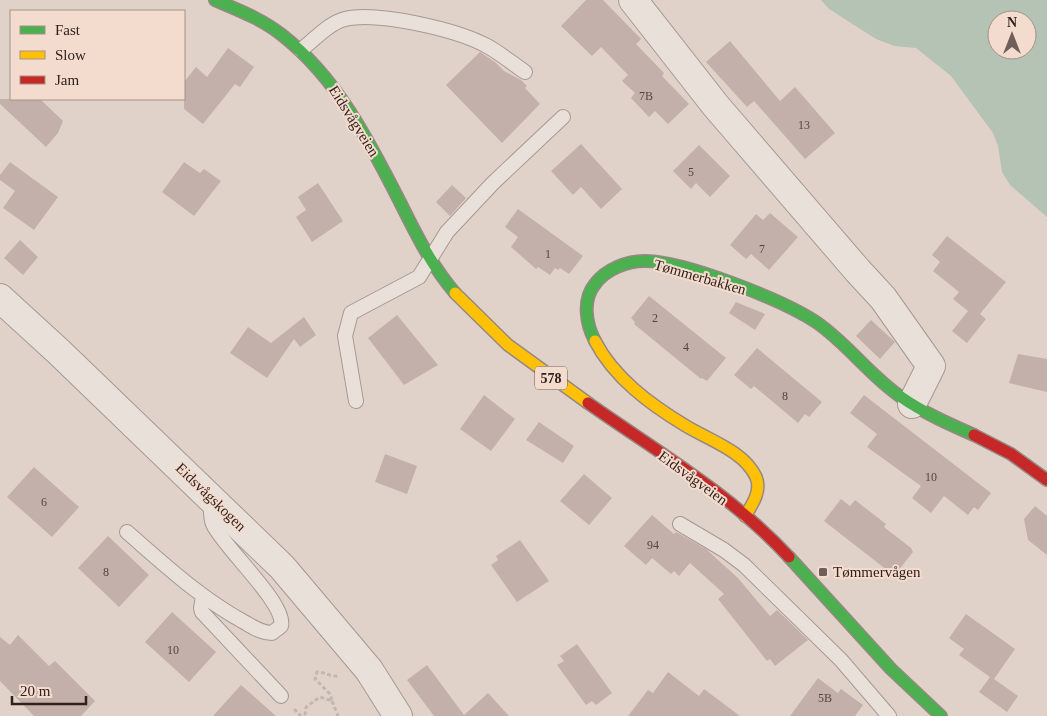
<svg xmlns="http://www.w3.org/2000/svg" width="1047" height="716" viewBox="0 0 1047 716" font-family="Georgia,serif">
<style>
.water{fill:#b5c3b5;fill-rule:evenodd}
.building{fill:#c4b0aa}
.lines{fill:none;stroke-linecap:round;stroke-linejoin:round}
.lane-casing{stroke:#a69893;stroke-width:16}
.street-casing{stroke:#a69893;stroke-width:30}
.fast-casing{stroke:#958883;stroke-width:14}
.slow-casing{stroke:#958883;stroke-width:14}
.jam-casing{stroke:#958883;stroke-width:14}
.path{stroke:#c1b7b2;stroke-width:3;stroke-dasharray:4 2.5;stroke-linecap:butt}
.lane{stroke:#e9e0da;stroke-width:14}
.street{stroke:#e9e0da;stroke-width:28}
.fast{stroke:#4caf50;stroke-width:11}
.slow{stroke:#ffc107;stroke-width:11}
.jam{stroke:#c62828;stroke-width:11}
.poi-dot{fill:#6f5e59;stroke:#f3dcce;stroke-width:2}
.labels{text-anchor:middle;stroke-width:4;stroke-linejoin:round;paint-order:stroke}
.number-label{font-size:12px;fill:#564440}
.shield{fill:#f3dcce;stroke:#6c5851;stroke-width:1}
.shield-label{font-size:14px;font-weight:bold;fill:#32201c}
.street-label{font-size:15px;fill:#32201c;stroke:#f3dcce}
.poi-label{font-size:15px;fill:#32201c;stroke:#f3dcce;text-anchor:start}
</style>
<rect width="100%" height="100%" fill="#e1d2c9"/>
<path class="water" d="M821,0H1047V217L1010,185L1002,172L998,146L993,133L951,76L916,48L894,46L876,39L829,9ZM997,20H1027V50H997Z"/>
<path class="building" d="M586,0H603L641,39L636,44L664,73L662,76L689,104L668,124L655,111L649,117L631,98L635,93L622,81L628,75L601,47L592,56L561,26Z
M730,41L780,101L795,87L835,133L805,159L754,101L747,107L706,62Z
M228,48L254,67L240,87L235,84L203,124L184,109V82L196,67L207,77Z
M480,52L495,62L504,71L521,80L527,86L525,88L540,104L502,143L446,85Z
M0,99H40L63,121L58,133L46,147L0,104Z
M581,144L622,189L601,209L581,187L573,195L551,171Z
M699,145L730,176L710,197L696,183L691,189L673,171Z
M10,162L58,197L34,230L3,208L15,191L0,180V175Z
M184,162L200,173L204,169L221,181L194,216L162,192Z
M318,183L343,221L312,242L296,217L306,210L298,197Z
M452,185L466,198L450,216L436,202Z
M518,209L583,256L569,274L560,268L558,270L555,268L550,275L538,267L536,269L511,247L518,237L505,227Z
M770,213L798,237L769,270L751,254L746,259L730,245L756,214L763,220Z
M947,236L1006,282L980,314L986,319L967,343L952,331L968,311L953,299L959,292L933,271L940,262L932,255Z
M20,240L38,257L23,275L4,258Z
M649,296L726,358L707,381L702,378L701,379L634,324L635,322L631,318Z
M736,302L765,314L755,330L729,313Z
M397,315L438,365L404,385L368,338Z
M304,317L316,335L300,347L294,339L267,378L230,353L248,327L271,343Z
M871,320L895,342L880,359L856,336Z
M757,348L822,402L809,417L805,414L798,423L754,386L751,389L734,375Z
M1018,354L1047,359V392L1009,383Z
M484,395L515,419L491,451L460,429Z
M864,395L991,493L978,510L974,507L968,515L944,496L931,513L912,498L921,486L867,447L877,434L850,413Z
M539,422L574,446L563,463L526,440Z
M385,454L417,466L407,494L375,482Z
M34,467L79,507L52,537L7,497Z
M584,474L612,498L589,525L560,501Z
M841,499L850,506L855,500L886,524L884,527L911,548L913,552L898,571L895,569L892,574L824,521Z
M1035,506L1047,516V555L1028,540L1024,519Z
M652,515L674,534L676,532L706,549L738,578L770,616L777,610L808,640L775,666L770,659L767,661L718,599L724,594L690,563L679,576L674,571L671,574L652,558L646,565L624,546Z
M108,536L149,575L119,607L78,568Z
M520,540L549,581L517,602L491,565L498,560L496,556Z
M172,612L216,652L189,682L145,642Z
M966,614L1015,649L994,679L1018,696L1007,712L979,692L990,677L959,655L964,649L949,638Z
M18,635L49,666L55,661L95,701L81,716H34L0,681V637L10,645Z
M577,644L612,693L596,705L592,701L586,705L557,665L564,661L560,656Z
M427,665L464,715L488,693L509,716H434L407,680Z
M668,672L699,696L704,689L740,716H628L648,690L653,693Z
M818,678L838,693L841,689L863,705L855,716H790Z
M241,685L276,716H213Z"/>
<g class="lines">
<defs>
<path id="lane" d="M301,50C314,40 329,23 345,19C377,11 458,30 487,46C500,53 512,63 525,72
M356,401L345,336L351,313L419,277L447,232L493,183L563,117
M680,524L724,550L744,565L841,660L889,716
M127,532C165,565 199,597 244,622C253,627 261,633 272,633L281,626C287,604 223,547 213,524C210,517 211,508 211,501
M203,597L201,608L202,612L281,696"/>
<path id="street" d="M633,0L716,106L858,271L883,298L931,366L912,404
M0,298L59,352L282,567L369,670L398,716"/>
<path id="fast" d="M215,0C238,10 262,19 282,35C337,78 369,141 400,202C416,234 431,265 455,293
M595,341C586,324 582,300 595,284C606,269 627,261 645,261C684,261 783,300 816,322C847,343 869,375 901,397C924,413 949,424 974,435
M789,557L891,669L941,716"/>
<path id="slow" d="M455,293L508,345L588,403
M595,341C614,378 651,405 686,426C709,440 744,451 756,477C762,491 752,505 745,516"/>
<path id="jam" d="M588,403C656,451 732,495 789,557
M974,435L1011,454L1047,480"/>
</defs>
<use href="#lane" class="lane-casing"/>
<use href="#street" class="street-casing"/>
<use href="#fast" class="fast-casing"/>
<use href="#slow" class="slow-casing"/>
<use href="#jam" class="jam-casing"/>
<path class="path" d="M332,701L338,716
M294,709L301,716L305,714L306,707L320,697L332,701L330,694L315,679L317,672C325,672 330,677 339,676"/>
<use href="#lane" class="lane"/>
<use href="#street" class="street"/>
<use href="#fast" class="fast"/>
<use href="#slow" class="slow"/>
<use href="#jam" class="jam"/>
</g>
<rect class="poi-dot" x="818" y="567" width="10" height="10" rx="2.5"/>
<g class="labels">
<g class="number-label">
<text x="646" y="100">7B</text>
<text x="804" y="129">13</text>
<text x="691" y="176">5</text>
<text x="762" y="253">7</text>
<text x="548" y="258">1</text>
<text x="655" y="322">2</text>
<text x="686" y="351">4</text>
<text x="785" y="400">8</text>
<text x="931" y="481">10</text>
<text x="44" y="506">6</text>
<text x="653" y="549">94</text>
<text x="106" y="576">8</text>
<text x="173" y="654">10</text>
<text x="825" y="702">5B</text>
</g>
<rect class="shield" x="535" y="366.5" width="32" height="23" rx="4"/>
<g class="shield-label">
<text x="551" y="383">578</text>
</g>
<g class="street-label">
<text transform="translate(354 121) rotate(58)" y="5">Eidsvågveien</text>
<text transform="translate(700 277) rotate(16)" y="5">Tømmerbakken</text>
<text transform="translate(693 478) rotate(36)" y="5">Eidsvågveien</text>
<text transform="translate(211 497) rotate(44)" y="5">Eidsvågskogen</text>
</g>
<g class="poi-label">
<text x="833" y="577">Tømmervågen</text>
</g>
</g>
<rect x="10" y="10" width="175" height="90" fill="#f3dcce" stroke="#a69187"/>
<rect x="20" y="26" width="25" height="8" fill="#4caf50" stroke="#a69187"/>
<text x="55" y="35" font-size="15" fill="#32201c">Fast</text>
<rect x="20" y="51" width="25" height="8" fill="#ffc107" stroke="#a69187"/>
<text x="55" y="60" font-size="15" fill="#32201c">Slow</text>
<rect x="20" y="76" width="25" height="8" fill="#c62828" stroke="#a69187"/>
<text x="55" y="85" font-size="15" fill="#32201c">Jam</text>
<g transform="translate(1012 35)"><circle r="24" fill="#f3dcce" stroke="#a69187"/>
<path d="M0-4L9 19L0 12L-9 19Z" fill="#6f5e59"/>
<text y="-8" font-size="14" font-weight="bold" text-anchor="middle" fill="#32201c">N</text>
</g>
<path d="M12 696v8h74v-8" fill="none" stroke="#32201c" stroke-width="2.5"/>
<text x="20" y="696" font-size="15" fill="#32201c" stroke="#f3dcce" stroke-width="4" paint-order="stroke">20 m</text>
</svg>
